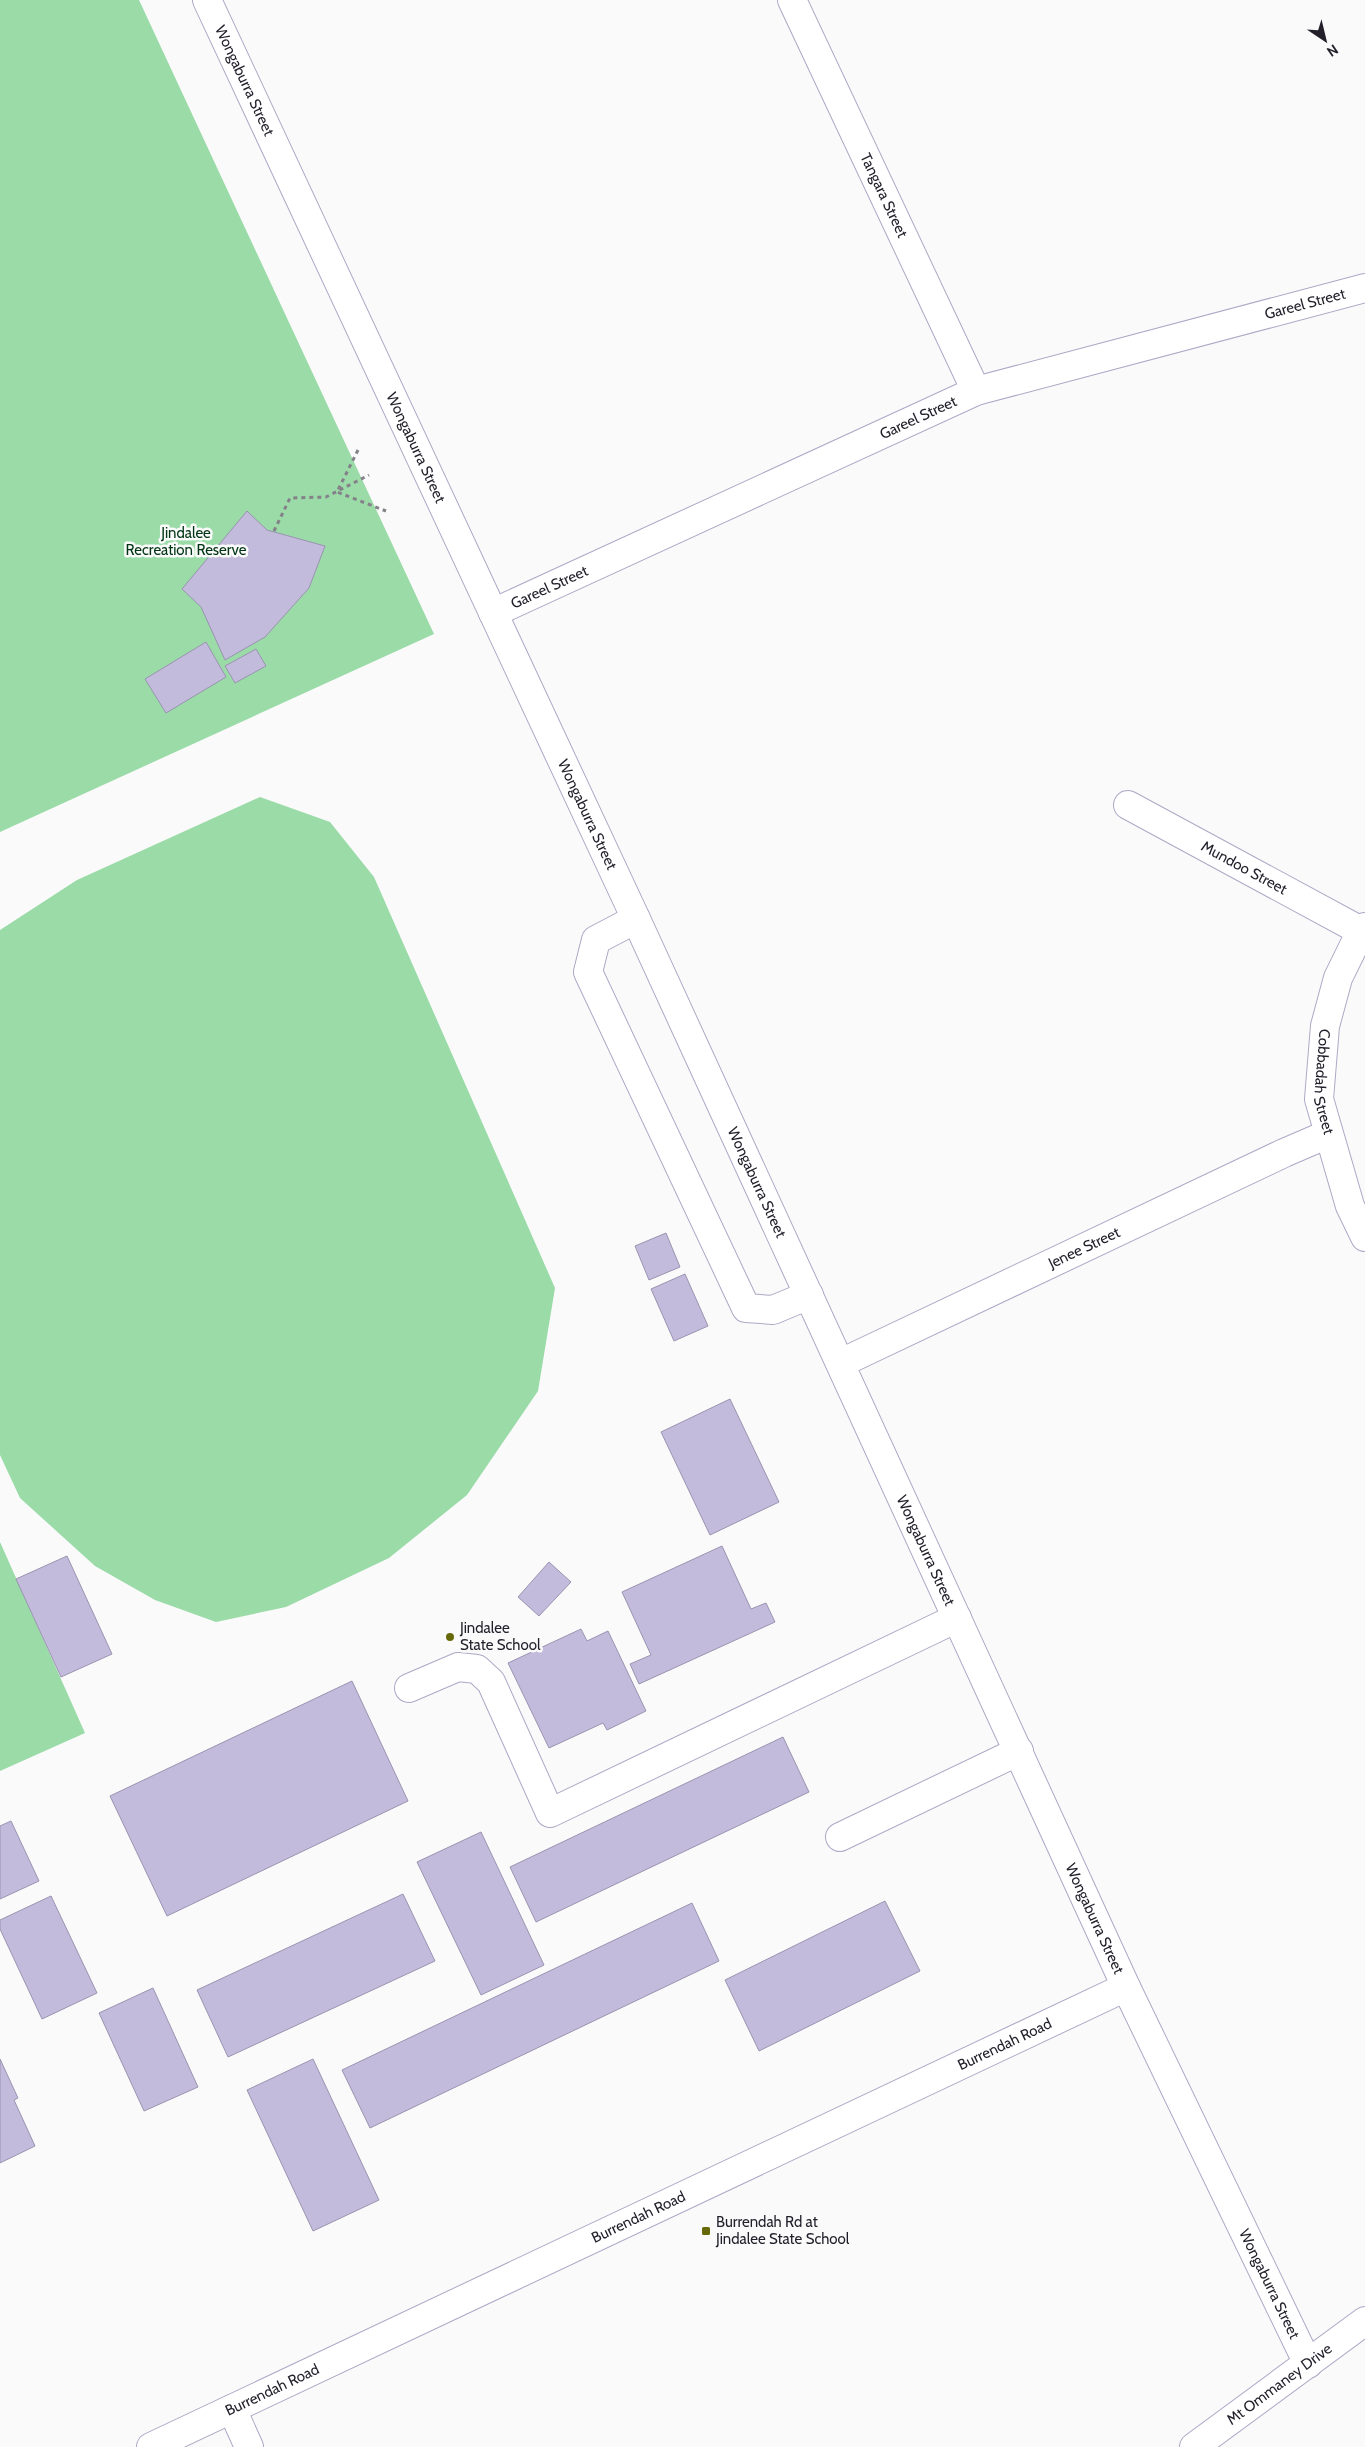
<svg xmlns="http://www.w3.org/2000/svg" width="1365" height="2447" viewBox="0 0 1365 2447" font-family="Cabin,sans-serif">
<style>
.green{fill:#9adba8}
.building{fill:#c3bbdb;stroke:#9a93b1}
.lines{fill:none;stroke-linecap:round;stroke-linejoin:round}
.minor-casing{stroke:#afa7c6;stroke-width:30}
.path{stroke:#848288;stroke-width:3;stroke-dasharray:4 4;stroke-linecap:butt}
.minor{stroke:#fff;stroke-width:28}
.poi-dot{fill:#666908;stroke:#fafafa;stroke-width:2}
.labels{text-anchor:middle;stroke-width:5;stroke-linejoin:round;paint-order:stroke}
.street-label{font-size:15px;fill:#221f2a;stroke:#fafafa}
.park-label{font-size:15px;fill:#003414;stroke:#fafafa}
.poi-label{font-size:15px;fill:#221f2a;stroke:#fafafa;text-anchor:start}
</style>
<rect width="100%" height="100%" fill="#fafafa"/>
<path class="green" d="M0,0H139L434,634L0,832Z
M260,797L330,822L374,877L555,1288L538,1391L467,1495L389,1558L286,1607L216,1622L155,1600L95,1566L20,1498L0,1455V930L77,880Z
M0,1542L85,1733L0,1771Z"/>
<path class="building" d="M247,511L267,530L325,546L309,588L265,637L225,660L201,607L182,589Z
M206,642L226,677L166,713L145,679Z
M256,649L266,666L235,683L225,666Z
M666,1233L680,1267L649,1280L635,1246Z
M685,1274L708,1326L674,1341L651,1289Z
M730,1399L779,1502L710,1535L661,1432Z
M722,1546L751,1609L766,1603L775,1622L639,1684L630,1664L651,1655L622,1592Z
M67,1556L112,1654L61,1677L16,1579Z
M549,1562L571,1582L539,1616L518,1597Z
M581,1629L587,1641L608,1631L646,1711L607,1730L603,1723L549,1748L508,1663Z
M352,1681L408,1801L167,1916L110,1796Z
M783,1737L809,1792L536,1922L510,1867Z
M11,1821L39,1881L0,1899V1826Z
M481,1832L544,1965L481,1995L417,1862Z
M403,1894L435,1961L228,2057L197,1990Z
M51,1896L97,1993L42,2019L0,1929V1920Z
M885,1901L920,1971L759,2051L725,1980Z
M692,1903L719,1961L370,2128L342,2070Z
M153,1988L198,2087L144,2111L99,2013Z
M0,2059L18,2098L14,2100L35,2146L0,2163Z
M313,2059L379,2200L313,2231L247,2090Z"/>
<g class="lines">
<defs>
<g id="minor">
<path id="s1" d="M207,0L636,919L1126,1987L1308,2364"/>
<path id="s2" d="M792,0L976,391"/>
<path id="s3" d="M493,613L976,391L1365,288"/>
<path id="s4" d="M1128,805L1361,931"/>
<path d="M636,919L596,940L588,972L746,1308L773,1310L809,1295"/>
<path id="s5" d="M1365,927L1361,931L1338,978L1325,1026L1319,1099L1350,1206L1365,1237"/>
<path id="s6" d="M841,1363L1284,1153L1328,1134"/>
<path d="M409,1688L458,1667L477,1669L491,1682L550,1813L957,1618"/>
<path d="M840,1837L1019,1751"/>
<path d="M232,2409L249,2447"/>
<path id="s7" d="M151,2447L1126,1987"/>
<path id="s8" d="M1194,2447L1365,2321"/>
</g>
</defs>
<use href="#minor" class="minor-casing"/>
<path class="path" d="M358,450L337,492L386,511
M274,531L290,498L326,497L369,475"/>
<use href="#minor" class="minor"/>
</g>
<g class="poi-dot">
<circle cx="450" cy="1637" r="5"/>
<rect x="701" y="2226" width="10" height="10" rx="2.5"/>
</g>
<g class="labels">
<g class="street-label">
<text dy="5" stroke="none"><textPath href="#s1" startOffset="89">Wongaburra Street</textPath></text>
<text dy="5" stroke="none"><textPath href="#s2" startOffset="216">Tangara Street</textPath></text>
<text dy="5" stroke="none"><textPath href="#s3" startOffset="872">Gareel Street</textPath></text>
<text dy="5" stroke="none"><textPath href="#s3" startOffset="468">Gareel Street</textPath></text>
<text dy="5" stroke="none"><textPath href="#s1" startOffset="494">Wongaburra Street</textPath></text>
<text dy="5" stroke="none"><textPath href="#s3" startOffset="62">Gareel Street</textPath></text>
<text dy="5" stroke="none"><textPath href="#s1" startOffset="899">Wongaburra Street</textPath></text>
<text dy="5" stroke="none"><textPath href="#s4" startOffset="132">Mundoo Street</textPath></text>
<text dy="5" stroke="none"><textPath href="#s5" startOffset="164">Cobbadah Street</textPath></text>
<text dy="5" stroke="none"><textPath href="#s1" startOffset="1304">Wongaburra Street</textPath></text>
<text dy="5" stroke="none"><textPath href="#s6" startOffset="269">Jenee Street</textPath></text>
<text dy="5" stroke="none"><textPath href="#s1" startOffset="1709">Wongaburra Street</textPath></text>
<text dy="5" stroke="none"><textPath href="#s1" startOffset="2114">Wongaburra Street</textPath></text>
<text dy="5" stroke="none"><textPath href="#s7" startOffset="944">Burrendah Road</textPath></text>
<text dy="5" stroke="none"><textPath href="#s7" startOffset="539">Burrendah Road</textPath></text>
<text dy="5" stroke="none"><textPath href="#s1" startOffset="2519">Wongaburra Street</textPath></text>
<text dy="5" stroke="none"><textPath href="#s8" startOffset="106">Mt Ommaney Drive</textPath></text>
<text dy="5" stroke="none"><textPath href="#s7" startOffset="134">Burrendah Road</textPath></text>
</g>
<g class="park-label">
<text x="186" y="538">Jindalee<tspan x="186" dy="17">Recreation Reserve</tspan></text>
</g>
<g class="poi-label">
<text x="460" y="1633">Jindalee<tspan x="460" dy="17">State School</tspan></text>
<text x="716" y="2227">Burrendah Rd at<tspan x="716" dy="17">Jindalee State School</tspan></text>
</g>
</g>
<g transform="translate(1325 40) rotate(145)" stroke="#fafafa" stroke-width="4" paint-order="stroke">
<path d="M0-4L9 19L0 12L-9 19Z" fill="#221f2a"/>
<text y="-8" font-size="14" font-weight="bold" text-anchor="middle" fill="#221f2a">N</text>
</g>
</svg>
